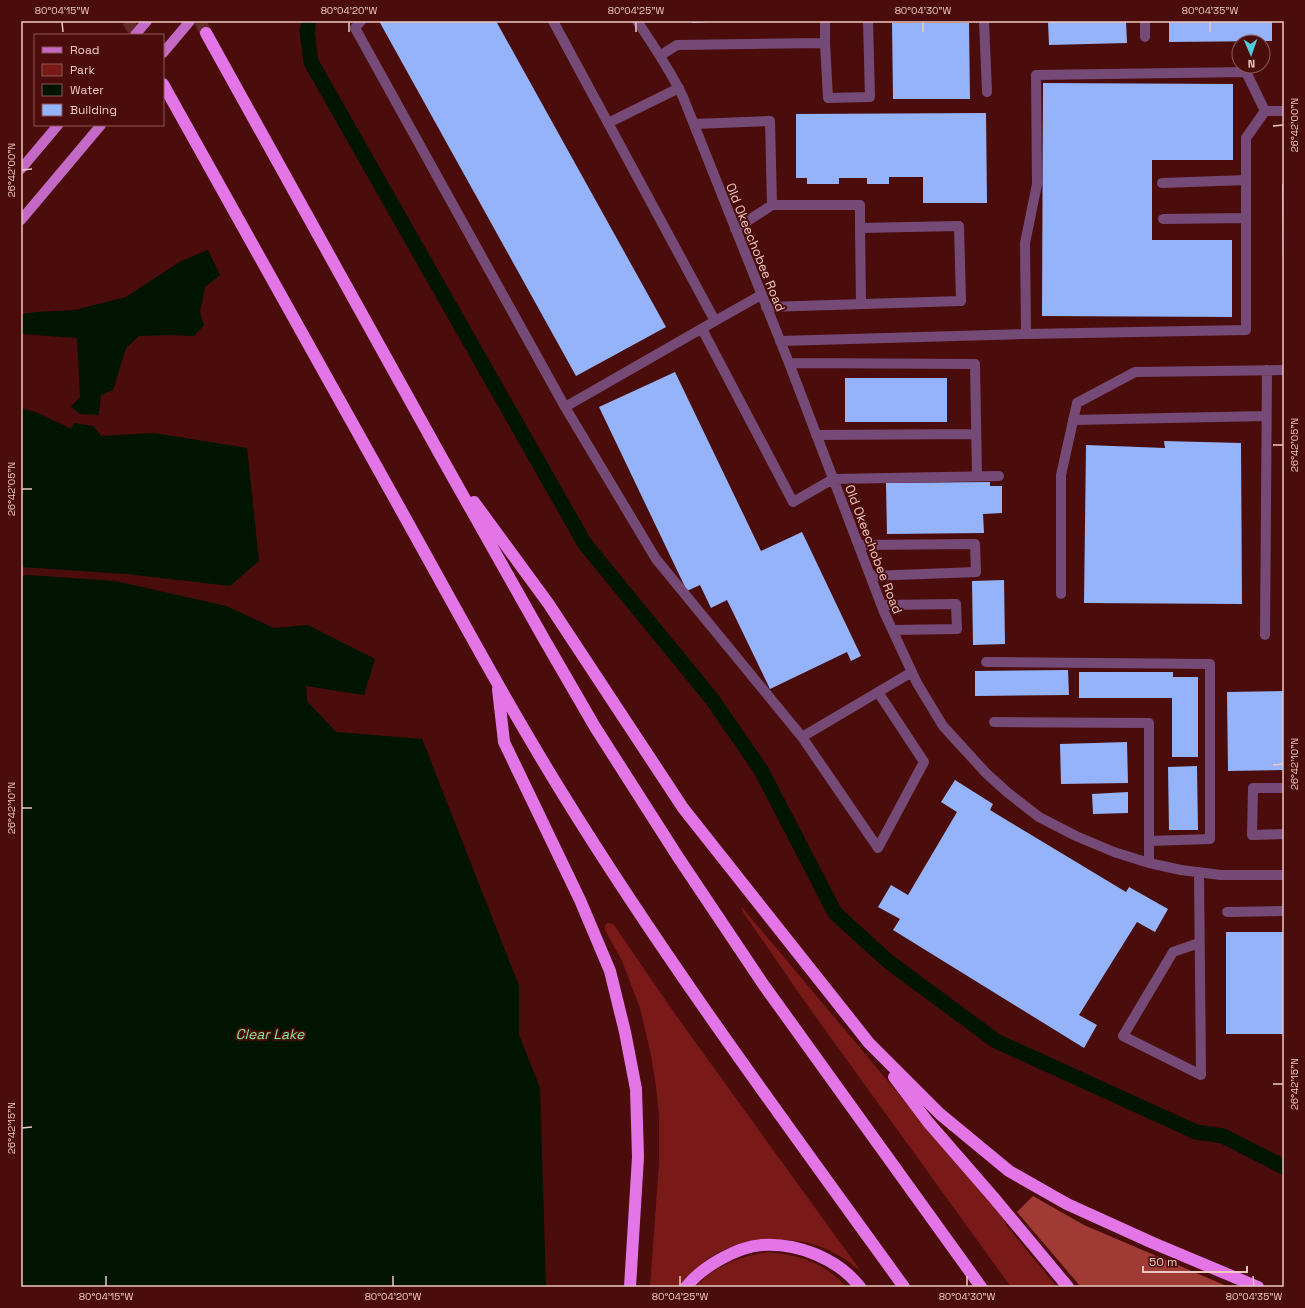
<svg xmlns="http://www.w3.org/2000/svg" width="1305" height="1308" viewBox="0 0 1305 1308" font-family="'Space Grotesk',sans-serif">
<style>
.green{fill:#791a19}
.forest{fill:#9f3a35}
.water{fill:#001402}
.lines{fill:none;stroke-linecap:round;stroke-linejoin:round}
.canal{stroke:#001402;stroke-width:15}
.building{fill:#95b3fa}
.highway-tunnel{stroke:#632927;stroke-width:12;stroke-dasharray:12 6;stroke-linecap:butt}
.minor{stroke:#764a77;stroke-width:10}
.major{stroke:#c569c7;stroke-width:10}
.highway{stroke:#e475e7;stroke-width:12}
.major-bridge{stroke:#c569c7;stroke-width:10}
.ticks{fill:none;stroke:#eec7c2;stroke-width:1.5}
.labels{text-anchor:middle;stroke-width:4;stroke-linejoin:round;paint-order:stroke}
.street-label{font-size:13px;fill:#eec7c2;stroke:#4a0d0c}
.water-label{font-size:14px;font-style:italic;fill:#83ef8f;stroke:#4a0d0c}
.neatline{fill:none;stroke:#eec7c2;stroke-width:1.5}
.ticks-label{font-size:10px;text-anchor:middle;fill:#eec7c2}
</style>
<rect width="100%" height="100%" fill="#4a0d0c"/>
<path class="green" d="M741,906L918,1117L1003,1216L1006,1225L1057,1287H1011L810,1009L743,912Z
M607,923H610L614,925L675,1014L860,1270C855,1268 852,1264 848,1261C841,1256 832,1252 824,1248C807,1241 788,1239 770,1240C729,1241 704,1257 678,1287H650L659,1164V1116L656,1086L651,1055L640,1008L622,961L605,930V926Z
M768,1252C800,1255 825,1263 846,1287H695C717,1265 738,1257 768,1252Z"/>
<path class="forest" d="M1033,1196L1084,1225L1229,1287H1081L1017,1212Z"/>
<path class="water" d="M208,250L220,275L205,287L200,312L204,325L194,336L171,335L139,336L126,348L113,390L101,395L99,415L80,414L71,407L80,397L77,338L21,334V314L37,312L75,310L126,297L181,261Z
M21,408L38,413L71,429L74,423L93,426L101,436L154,433L247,448L259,561L230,586L127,574L21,567Z
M28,575L115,581L226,606L274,628L308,625L375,659L364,695L306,686L307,701L336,732L422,739L519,986V1035L540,1088L546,1287H21V576Z"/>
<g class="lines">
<path class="canal" d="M309,21L307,31L311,62L585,544L712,699L761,770L835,913L889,962L996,1041L1196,1132L1223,1136L1284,1167"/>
</g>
<path class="building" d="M379,21H496L666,327L576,376Z
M692,21H709V22L692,23Z
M1048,21H1126L1127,43L1049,45Z
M1169,21H1272V41L1169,42Z
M892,23H969L970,99H893Z
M1043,83L1233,84V160H1152V240H1232V317L1042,316Z
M986,113L987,203H923V177H889V184H867V178H839V184H807V178H796V114Z
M1282,184H1284V270H1283Z
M675,372L761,551L802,532L861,656L851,661L847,652L770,689L727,600L711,608L700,585L687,591L599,407Z
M845,378H947V422H845Z
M1164,441L1241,443L1242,604L1084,603L1086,445L1165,448Z
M990,482V486H1002V513L983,514L984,533L887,534L886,483Z
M1004,580L1005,644L973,645L972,581Z
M1068,670L1069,695L975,696V671Z
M1079,672H1173V677H1198V757H1172V698H1079Z
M1284,691V770L1228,771L1227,692Z
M1127,742L1128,783L1061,784L1060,744Z
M1197,766L1198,830H1169L1168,767Z
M955,780L993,804L990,810L1126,892L1129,887L1168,909L1155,932L1137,922L1079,1015L1097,1025L1084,1048L893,930L900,919L878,907L891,885L908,895L957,812L941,802Z
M1128,792V813L1093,814L1092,794Z
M1226,932H1284V1034H1226Z"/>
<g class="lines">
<path class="highway-tunnel" d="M128,21L136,35
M200,21L206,33"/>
<path class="minor" d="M361,21L355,28L565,407L656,559L802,737
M553,21L715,321L565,407
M637,21C654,46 670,70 683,97L789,363L884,612L917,683L943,726L986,773L1007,792L1039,817L1076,836L1114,852L1149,863L1181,870L1221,875H1284
M825,21V43
M984,21L987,92
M1145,21V37
M661,55L677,45L825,43L828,98L870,97L868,21
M1246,72L1265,111L1246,138V330L1026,334L1025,243L1037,184L1036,75Z
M1265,111H1284
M608,123L679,88
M694,124L770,121L772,205
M1162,183L1246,180
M1163,219L1246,218
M735,229L772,205H860V228
M766,307L961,301L959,226L860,228L861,304
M715,321L761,295
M702,329L793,502L833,479L999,476
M780,341L1026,334
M789,363L975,364L977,476
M1073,420L1266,416
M816,435L976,434
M859,545L975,544L976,572L871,576
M1061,594V475L1077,403L1135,372L1284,370
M882,605L956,604L957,629L893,630
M1265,635L1267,370
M986,662L1210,664V839L1149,841
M878,692L924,762L878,848L802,737L912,672
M994,722L1149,723V863
M1284,788H1253L1252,835L1284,834
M1199,872L1201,1075L1123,1036L1173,952L1199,943
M1227,912L1284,911"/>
<path class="major" d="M163,53L190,21
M21,169L58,125
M21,220L101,125"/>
<path class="highway" d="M206,33L443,460L544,639L595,727L678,857L763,984L981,1287
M163,84C243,227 323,370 402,512C455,607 507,704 564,796C669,966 788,1126 904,1287
M474,502L548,603L683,808L869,1043L940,1114L1009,1171L1067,1204L1153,1243L1258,1287
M498,689L504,742L580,900L610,971L625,1032L636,1089L638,1157L630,1287
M894,1077L928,1122L994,1198L1068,1287
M686,1287C702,1267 736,1247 762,1245C798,1243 837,1258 860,1287"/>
<path class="major-bridge" d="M135,35L147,21"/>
</g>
<path class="ticks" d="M62,22L63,32M349,22V32M636,22V32M923,22V32M1210,22V32M1273,126L1283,125M22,170L32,169M1273,445H1283M22,489H32M1273,765L1283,764M22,808H32M1273,1084H1283M22,1128L32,1127M106,1276V1286M393,1276V1286M680,1276V1286M967,1276V1286M1253,1276L1254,1286"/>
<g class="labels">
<g class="street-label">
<text transform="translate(756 247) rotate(68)" y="5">Old Okeechobee Road</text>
<text transform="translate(874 549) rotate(69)" y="5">Old Okeechobee Road</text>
</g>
<g class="water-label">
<text x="270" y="1039">Clear Lake</text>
</g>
</g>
<rect width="1305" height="1308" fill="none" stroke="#4a0d0c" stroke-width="44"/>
<rect x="34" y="34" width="130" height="92" fill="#4a0d0c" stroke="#8c5755"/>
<rect x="42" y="47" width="20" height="6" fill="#c569c7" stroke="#8c5755"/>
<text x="70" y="54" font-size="12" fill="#eec7c2">Road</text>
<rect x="42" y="64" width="20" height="12" fill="#791a19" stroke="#8c5755"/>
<text x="70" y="74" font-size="12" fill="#eec7c2">Park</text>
<rect x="42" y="84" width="20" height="12" fill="#001402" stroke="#8c5755"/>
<text x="70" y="94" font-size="12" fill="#eec7c2">Water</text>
<rect x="42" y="104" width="20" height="12" fill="#95b3fa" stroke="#8c5755"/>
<text x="70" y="114" font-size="12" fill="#eec7c2">Building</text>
<g transform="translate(1251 54) rotate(178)"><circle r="19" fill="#4a0d0c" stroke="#8c5755"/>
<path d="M0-3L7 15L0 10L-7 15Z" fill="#52cbda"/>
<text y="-6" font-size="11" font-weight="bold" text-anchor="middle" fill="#eec7c2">N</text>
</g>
<path d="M1143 1266v6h104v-6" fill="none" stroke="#eec7c2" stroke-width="2"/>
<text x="1149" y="1266" font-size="12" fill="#eec7c2" stroke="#4a0d0c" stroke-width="3" paint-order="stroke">50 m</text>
<rect x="22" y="22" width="1261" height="1264" class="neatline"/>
<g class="ticks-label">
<text x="62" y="14">80°04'15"W</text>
<text x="349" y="14">80°04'20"W</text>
<text x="636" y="14">80°04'25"W</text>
<text x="923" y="14">80°04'30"W</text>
<text x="1210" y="14">80°04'35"W</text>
<text transform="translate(1294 125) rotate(-90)" y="4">26°42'00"N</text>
<text transform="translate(11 170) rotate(-90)" y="4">26°42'00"N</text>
<text transform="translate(1294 445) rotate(-90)" y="4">26°42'05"N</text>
<text transform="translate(11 489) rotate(-90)" y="4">26°42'05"N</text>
<text transform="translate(1294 764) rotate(-90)" y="4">26°42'10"N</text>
<text transform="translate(11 808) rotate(-90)" y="4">26°42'10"N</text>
<text transform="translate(1294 1084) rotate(-90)" y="4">26°42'15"N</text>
<text transform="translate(11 1128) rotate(-90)" y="4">26°42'15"N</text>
<text x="106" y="1300">80°04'15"W</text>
<text x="393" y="1300">80°04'20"W</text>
<text x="680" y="1300">80°04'25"W</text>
<text x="967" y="1300">80°04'30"W</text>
<text x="1254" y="1300">80°04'35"W</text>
</g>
</svg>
